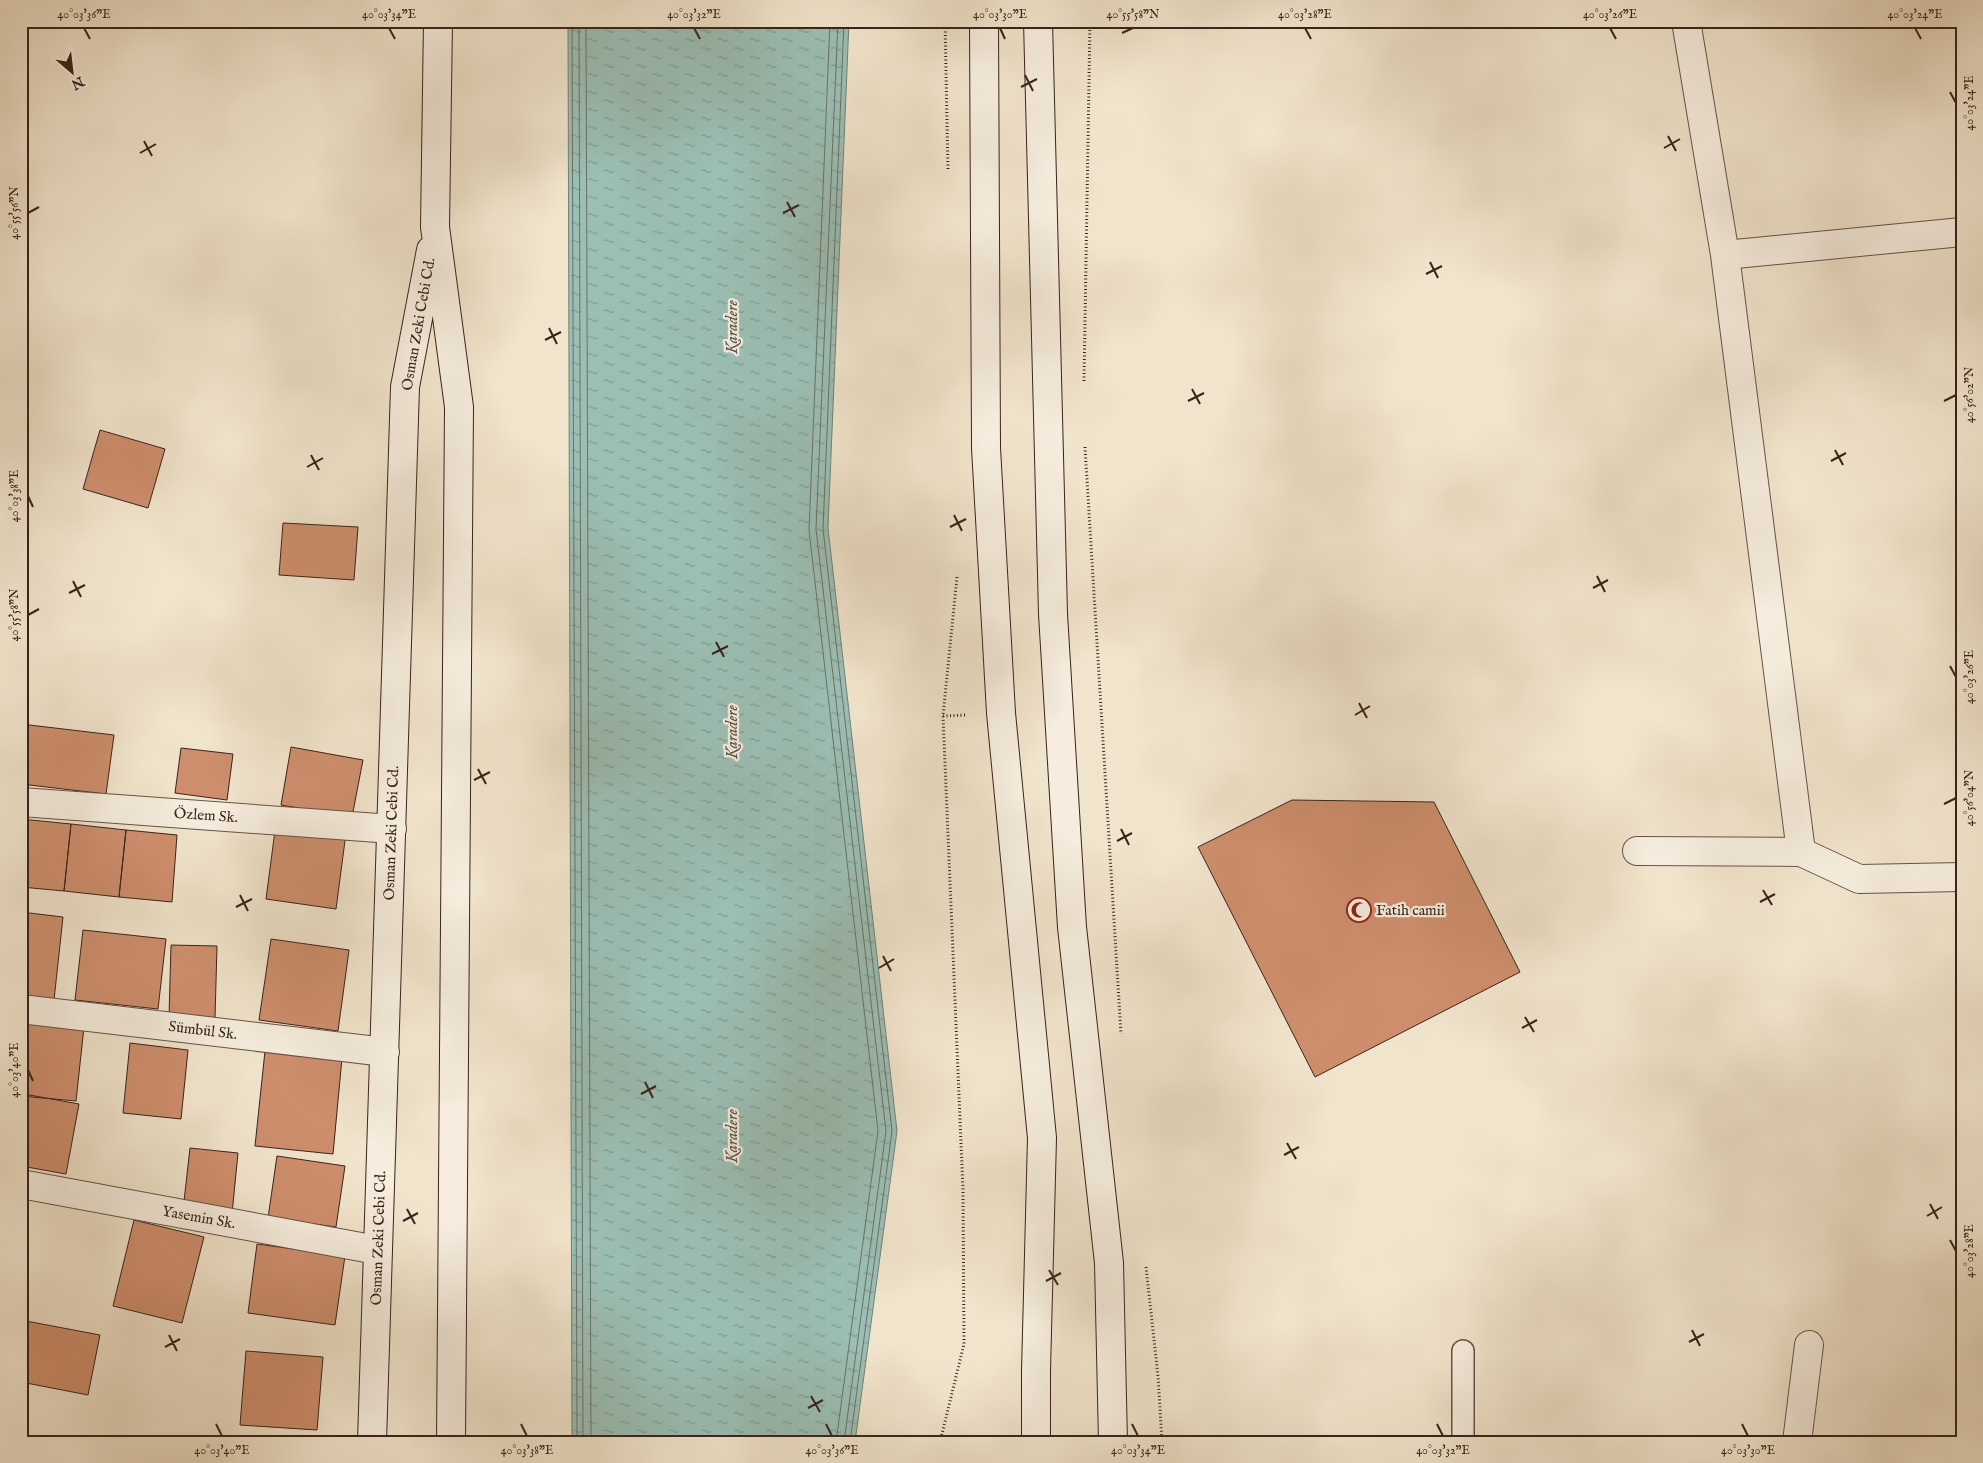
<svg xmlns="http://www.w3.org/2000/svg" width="1983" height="1463" viewBox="0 0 1983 1463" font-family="'IM FELL English',serif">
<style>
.water{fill:url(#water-ripples);stroke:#738177}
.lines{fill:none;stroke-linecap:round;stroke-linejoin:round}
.shore{stroke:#6a7168;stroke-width:1}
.building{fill:#ce8e6d;stroke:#38231a}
.lane-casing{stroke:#665346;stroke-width:24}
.street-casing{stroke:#665346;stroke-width:30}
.secondary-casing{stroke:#38231a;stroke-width:30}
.path{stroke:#38231a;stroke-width:3;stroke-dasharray:1 2.5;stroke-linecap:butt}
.lane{stroke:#f6edde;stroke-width:21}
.street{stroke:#f6edde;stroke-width:28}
.secondary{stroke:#f6edde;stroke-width:28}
.ticks{fill:none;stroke:#38231a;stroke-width:2}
.labels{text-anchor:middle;stroke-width:4.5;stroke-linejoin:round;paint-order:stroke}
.street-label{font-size:15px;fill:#38231a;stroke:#f6edde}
.poi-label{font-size:15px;fill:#38231a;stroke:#f6edde;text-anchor:start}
.water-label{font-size:16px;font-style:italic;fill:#565248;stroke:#f6edde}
.neatline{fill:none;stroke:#38231a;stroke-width:2}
.ticks-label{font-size:12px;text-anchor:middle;fill:#38231a}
</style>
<defs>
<pattern id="water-ripples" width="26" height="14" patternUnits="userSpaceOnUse" patternTransform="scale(1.25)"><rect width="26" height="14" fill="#9bbfb5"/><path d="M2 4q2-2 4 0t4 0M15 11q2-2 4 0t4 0" fill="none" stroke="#7f9b92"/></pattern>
</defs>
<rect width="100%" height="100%" fill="#f1e4cc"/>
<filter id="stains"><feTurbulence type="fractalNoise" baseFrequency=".004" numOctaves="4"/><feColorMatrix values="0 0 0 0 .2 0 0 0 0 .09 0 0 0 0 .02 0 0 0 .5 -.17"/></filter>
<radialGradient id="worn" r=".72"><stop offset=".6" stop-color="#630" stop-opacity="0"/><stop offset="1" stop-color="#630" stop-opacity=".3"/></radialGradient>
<path class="water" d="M568,21H849L828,528L897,1131L855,1442H572Z"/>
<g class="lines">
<path class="shore" d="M572,21L577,1442
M579,21L583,1442
M586,21L591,1442
M830,21L809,530L878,1131L836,1442
M838,21L816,529L886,1131L844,1442
M844,21L823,529L892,1131L850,1442"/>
</g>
<path class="building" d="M100,430L165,449L148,508L83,489Z
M283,523L358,527L354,580L279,575Z
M21,724L114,735L106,794L21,784Z
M291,747L363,760L352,817L281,805Z
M181,748L233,754L227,800L175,793Z
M1292,800L1434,802L1520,972L1315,1077L1198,847Z
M21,819L71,824L64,891L21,887Z
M276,823L346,833L336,909L266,899Z
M71,824L126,830L119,897L64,891Z
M126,830L177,835L172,902L119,897Z
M21,912L63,917L54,1000L21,996Z
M83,930L166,939L158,1009L75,1000Z
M271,939L349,950L338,1031L259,1020Z
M171,945L217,946L215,1018L169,1017Z
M21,1020L84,1027L76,1101L21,1096Z
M130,1043L188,1050L181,1119L123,1113Z
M265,1051L342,1058L333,1154L255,1146Z
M24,1094L79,1104L66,1174L21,1166V1106Z
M190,1148L238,1153L231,1224L182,1219Z
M277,1156L345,1166L336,1227L268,1218Z
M134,1220L204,1237L182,1323L113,1306Z
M257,1244L345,1256L335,1325L248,1313Z
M26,1321L100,1335L88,1395L21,1382V1346Z
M246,1351L323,1357L317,1430L240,1425Z
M21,1401L26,1402L21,1428Z"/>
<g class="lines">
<defs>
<path id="lane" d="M1463,1351V1442"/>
<path id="street" d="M1686,21L1725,255L1801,852
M1725,255L1962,232
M21,802L392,829
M1637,851L1801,852L1859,879L1962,877
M21,1009L385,1052
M21,1184L377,1250
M1797,1442L1809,1345"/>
<path id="secondary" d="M438,21L435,227L459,407L451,1442
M984,21L986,448L1001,713L1042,1138L1036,1371V1442
M1038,21L1053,614L1072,927L1109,1263L1113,1442
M372,1442L405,387L431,250"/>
</defs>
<use href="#lane" class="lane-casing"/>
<use href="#street" class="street-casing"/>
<use href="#secondary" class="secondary-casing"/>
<path class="path" d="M945,21L948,171
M1084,381L1090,21
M1085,447L1121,1034
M943,716L966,715
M1146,1267L1158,1376L1162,1442
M940,1442L964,1344L963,1190L943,716L957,577"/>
<use href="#lane" class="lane"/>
<use href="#street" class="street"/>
<use href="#secondary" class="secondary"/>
</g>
<path class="ticks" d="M84,28L90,39M389,28L395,39M694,28L700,39M1000,28L1005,39M1305,28L1311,39M1610,28L1616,39M1915,28L1921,39M1122,33L1133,28M1025,75L1033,91M1021,87L1037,79M1950,92L1956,103M1668,136L1676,151M144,141L152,156M1664,148L1680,139M140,153L156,144M787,202L795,217M28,213L39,207M783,213L799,205M1430,262L1438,278M1426,274L1442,266M549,328L557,344M545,340L561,332M1192,389L1200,404M1188,401L1204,393M1944,401L1956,395M1835,450L1843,465M311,455L319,470M1831,461L1846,453M307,467L323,458M28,496L33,507M954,515L962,531M950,527L966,519M1597,576L1605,592M73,581L81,597M1593,588L1608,580M69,593L85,585M28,615L39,609M716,642L724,657M712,654L728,646M1950,666L1956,677M1359,703L1367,718M1355,715L1370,706M478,769L486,784M474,780L490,772M1944,804L1956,798M1121,829L1129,845M1117,841L1132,833M1763,890L1772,905M240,895L248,911M1760,902L1775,894M236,907L252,899M883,956L891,971M879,968L894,959M1525,1017L1534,1032M1522,1028L1537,1020M28,1070L33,1081M645,1082L653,1098M641,1094L656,1086M1287,1143L1296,1159M1284,1155L1299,1147M1930,1204L1938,1219M407,1209L415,1224M1927,1216L1942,1207M403,1221L418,1213M1950,1240L1956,1251M1049,1270L1058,1285M1046,1281L1061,1273M1692,1330L1700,1346M169,1335L177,1351M1689,1342L1704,1334M165,1347L180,1339M811,1396L820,1412M808,1408L823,1400M216,1424L222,1436M521,1424L527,1436M826,1424L832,1436M1132,1424L1138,1436M1437,1424L1443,1436M1742,1424L1748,1436"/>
<defs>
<symbol id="mosque-ring" viewBox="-11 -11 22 22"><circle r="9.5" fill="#f6edde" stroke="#8f2418" stroke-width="1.5"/><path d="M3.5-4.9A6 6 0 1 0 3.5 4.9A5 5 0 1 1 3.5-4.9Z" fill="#8f2418"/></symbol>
</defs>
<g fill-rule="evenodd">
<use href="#mosque-ring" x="1345" y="896" width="28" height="28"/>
</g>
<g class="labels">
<g class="street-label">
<text transform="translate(418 324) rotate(-80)" y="5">Osman Zeki Cebi Cd.</text>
<text transform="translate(206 815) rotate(4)" y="5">Özlem Sk.</text>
<text transform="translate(391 833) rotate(-88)" y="5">Osman Zeki Cebi Cd.</text>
<text transform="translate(203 1030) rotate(7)" y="5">Sümbül Sk.</text>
<text transform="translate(199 1217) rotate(10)" y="5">Yasemin Sk.</text>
<text transform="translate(378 1238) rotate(-88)" y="5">Osman Zeki Cebi Cd.</text>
</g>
<g class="poi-label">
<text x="1376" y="915">Fatih camii</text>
</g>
<g class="water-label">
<text transform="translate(731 327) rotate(-90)" y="6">Karadere</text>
<text transform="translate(731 732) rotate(-90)" y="6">Karadere</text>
<text transform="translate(731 1136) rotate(-90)" y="6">Karadere</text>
</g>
</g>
<rect width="1983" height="1463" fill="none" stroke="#f1e4cc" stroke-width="55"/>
<g transform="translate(72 72) rotate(152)" stroke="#f6edde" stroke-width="4" paint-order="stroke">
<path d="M0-4L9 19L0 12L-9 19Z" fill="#38231a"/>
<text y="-8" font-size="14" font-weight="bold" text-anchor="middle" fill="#38231a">N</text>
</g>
<rect x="28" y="28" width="1928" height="1408" class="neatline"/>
<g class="ticks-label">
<text x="84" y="18">40°03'36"E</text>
<text x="389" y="18">40°03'34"E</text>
<text x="694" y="18">40°03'32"E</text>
<text x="1000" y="18">40°03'30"E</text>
<text x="1133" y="18">40°55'58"N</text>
<text x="1305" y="18">40°03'28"E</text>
<text x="1610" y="18">40°03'26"E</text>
<text x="1915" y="18">40°03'24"E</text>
<text transform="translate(1969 103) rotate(-90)" y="4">40°03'24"E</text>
<text transform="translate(14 213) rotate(-90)" y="4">40°55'56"N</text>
<text transform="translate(1969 395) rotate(-90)" y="4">40°56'02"N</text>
<text transform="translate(14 496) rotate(-90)" y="4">40°03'38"E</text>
<text transform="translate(14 615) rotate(-90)" y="4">40°55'58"N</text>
<text transform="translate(1969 677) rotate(-90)" y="4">40°03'26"E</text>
<text transform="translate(1969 798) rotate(-90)" y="4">40°56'04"N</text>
<text transform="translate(14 1070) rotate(-90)" y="4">40°03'40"E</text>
<text transform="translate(1969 1251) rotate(-90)" y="4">40°03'28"E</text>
<text x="222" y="1454">40°03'40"E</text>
<text x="527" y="1454">40°03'38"E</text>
<text x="832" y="1454">40°03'36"E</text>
<text x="1138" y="1454">40°03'34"E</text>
<text x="1443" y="1454">40°03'32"E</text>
<text x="1748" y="1454">40°03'30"E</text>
</g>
<rect width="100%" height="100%" filter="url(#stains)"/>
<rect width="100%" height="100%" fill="url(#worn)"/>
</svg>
